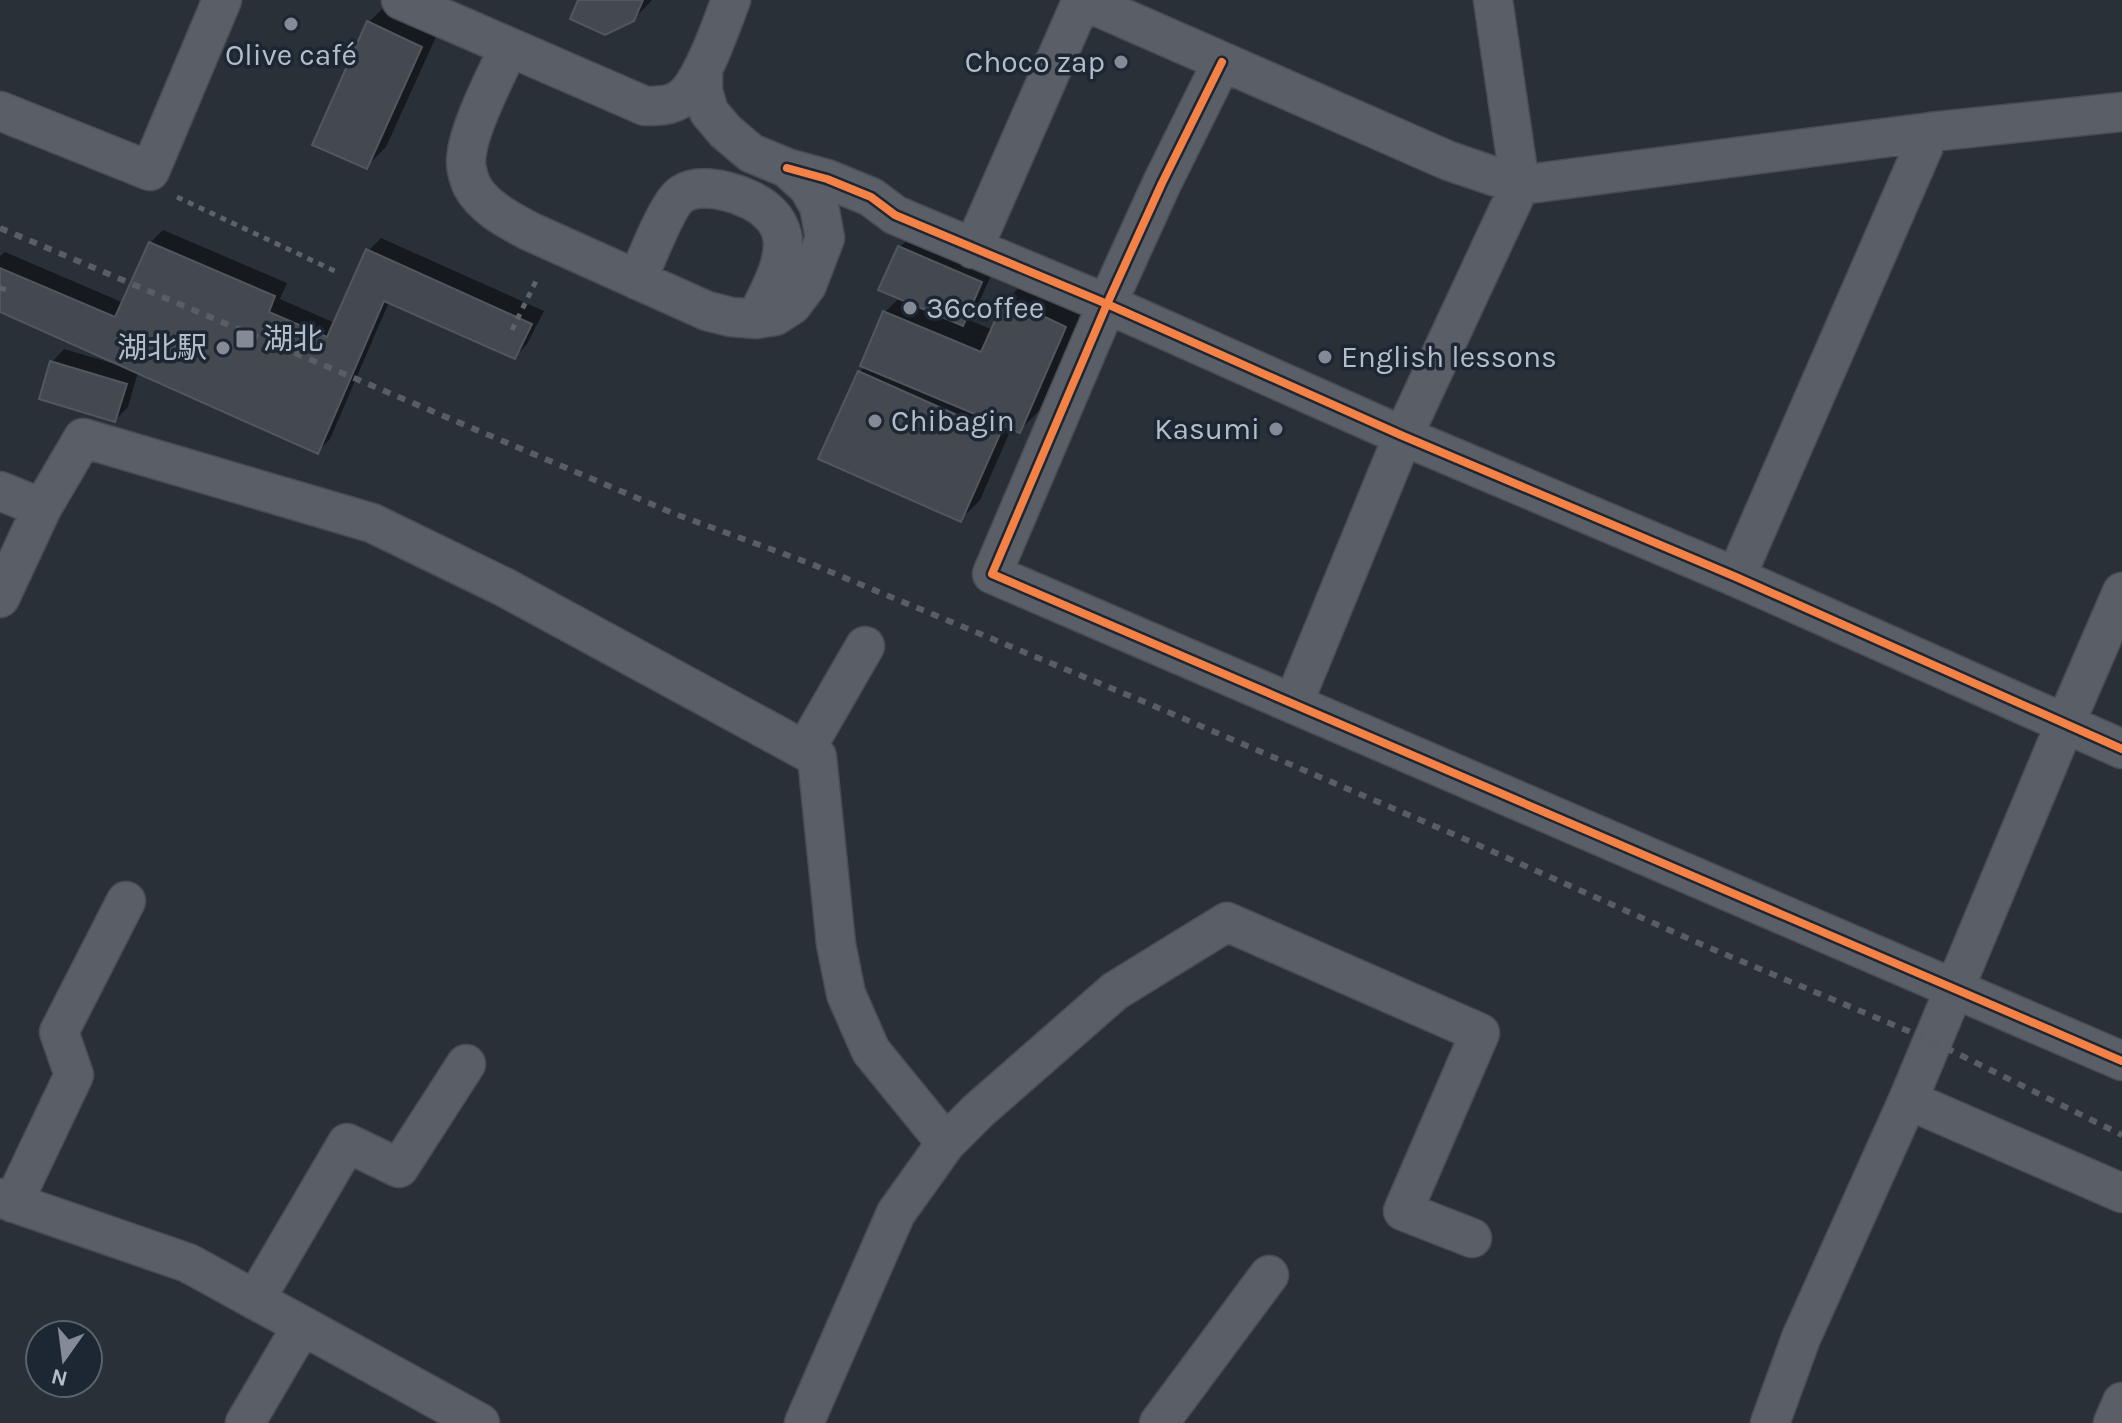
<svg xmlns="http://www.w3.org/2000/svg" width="2122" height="1423" viewBox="0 0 2122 1423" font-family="Karla,'Noto Sans JP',sans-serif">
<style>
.shadow{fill:#0007}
.building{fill:#444950;stroke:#52575f;stroke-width:2}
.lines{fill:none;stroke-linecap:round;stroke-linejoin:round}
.minor-casing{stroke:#484c53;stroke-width:41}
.path{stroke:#5d636a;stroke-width:5;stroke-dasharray:6 6;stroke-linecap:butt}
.minor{stroke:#5a5e66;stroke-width:38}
.rail{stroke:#595d64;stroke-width:6;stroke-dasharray:8 8;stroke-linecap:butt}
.cycleway-casing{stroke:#1d2633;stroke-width:13}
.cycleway{stroke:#f48246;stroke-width:8}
.poi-dot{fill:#848b96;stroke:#1d2633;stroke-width:3}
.labels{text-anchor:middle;stroke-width:7;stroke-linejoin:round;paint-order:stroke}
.poi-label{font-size:30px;fill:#b4bcc9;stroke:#1d2633;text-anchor:start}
</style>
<rect width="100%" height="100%" fill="#2a3038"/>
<path class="shadow" d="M581,0H652L633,20Z
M388,3L440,28L386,147L367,166L369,22Z
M163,230L287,283L280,299L335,323L368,251L381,238L544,311L527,344L515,357L389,302L330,439L317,452L138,372L128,407L115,420L52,362L64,349L115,364L116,362L0,310V256L5,252L124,303L150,243Z
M913,234L994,269L975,311L967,319L993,330L1007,300L1026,280L1084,307L1039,411L1020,430L1012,427L980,500L961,519L859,372L866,366L862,365L885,312L900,297V247Z"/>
<path class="building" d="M578,0H643L634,21L605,35L570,19Z
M367,21L422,47L367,169L312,145Z
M149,242L275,296L269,312L327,337L366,249L532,324L515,359L384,301L318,454L0,312V268L115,317Z
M898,246L982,282L963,326L878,290Z
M1005,298L1066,327L1020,433L860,366L883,311L981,352Z
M50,361L127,384L115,422L39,399Z
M858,371L1000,434L961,522L818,459Z"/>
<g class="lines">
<defs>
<path id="minor" d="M401,0L645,106C658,106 671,106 682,98C703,82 721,25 731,0
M1082,0L1449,161L1520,185L1930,132L2122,112
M509,47C496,76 466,132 466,162C466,168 469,180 472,186C484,208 509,220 529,231L707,311L731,317L756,319L775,316L792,305L807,285L825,238L819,206L808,187L787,168L751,153L725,131L709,112L703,91V68
M1222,62L1162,183L1107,304L992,574L2122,1061
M0,111L150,171L222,0
M787,168L827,179L871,197L895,215L1107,304L1403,436L1736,577L2122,749
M973,249L1082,0
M637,280C645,263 668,202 682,194C703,180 751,195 768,212C777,220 783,232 783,244C783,270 766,297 756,319
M0,491L42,508
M1736,577L1930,132
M0,598L42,508L83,438L372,523L504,587L817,757L836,944L846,994L871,1051L946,1143
M1293,704L1403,436L1520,185L1493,0
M805,750L865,646
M1908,1100L2122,1193
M0,1198L188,1263L480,1423
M13,1203L74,1075L59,1032L126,901
M255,1300L347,1143L399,1168L466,1064
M245,1423L302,1326
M804,1423L896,1213L946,1143L978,1111L1115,991L1227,922L1480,1033L1403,1211L1472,1238
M1159,1423L1269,1275
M1770,1423L1801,1338L1908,1100L2065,724L2122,592
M2113,1423L2122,1402"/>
</defs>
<use href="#minor" class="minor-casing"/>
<path class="path" d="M177,197L339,273
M0,288L7,290
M512,330L537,279"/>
<use href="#minor" class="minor"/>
<path class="rail" d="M0,228L675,514L809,563L1147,703L1460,837L1710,948L1932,1041L2122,1135"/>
<defs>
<path id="cycleway" d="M1222,62L1162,183L1107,304L992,574L2122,1061
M787,168L827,179L871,197L895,215L1107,304L1403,436L1736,577L2122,749"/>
</defs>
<use href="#cycleway" class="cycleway-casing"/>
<use href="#cycleway" class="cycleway"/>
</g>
<g class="poi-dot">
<circle cx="291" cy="24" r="8"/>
<circle cx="1121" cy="62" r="8"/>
<circle cx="910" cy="308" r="8"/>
<rect x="235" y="329" width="20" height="20" rx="4"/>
<circle cx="223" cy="348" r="8"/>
<circle cx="1325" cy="357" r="8"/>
<circle cx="875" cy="421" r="8"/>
<circle cx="1276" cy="429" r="8"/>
</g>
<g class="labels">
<g class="poi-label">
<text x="291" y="65" text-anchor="middle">Olive café</text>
<text x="1105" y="72" text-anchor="end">Choco zap</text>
<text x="926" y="318">36coffee</text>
<text x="263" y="349">湖北</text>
<text x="207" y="358" text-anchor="end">湖北駅</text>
<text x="1341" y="367">English lessons</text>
<text x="891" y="431">Chibagin</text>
<text x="1260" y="439" text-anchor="end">Kasumi</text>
</g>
</g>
<g transform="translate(64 1359) rotate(194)"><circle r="38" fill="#1d2633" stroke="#59626f" stroke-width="2"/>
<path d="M0-6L14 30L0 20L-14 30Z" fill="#848b96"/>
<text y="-12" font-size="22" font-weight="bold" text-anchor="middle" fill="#b4bcc9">N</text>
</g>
</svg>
